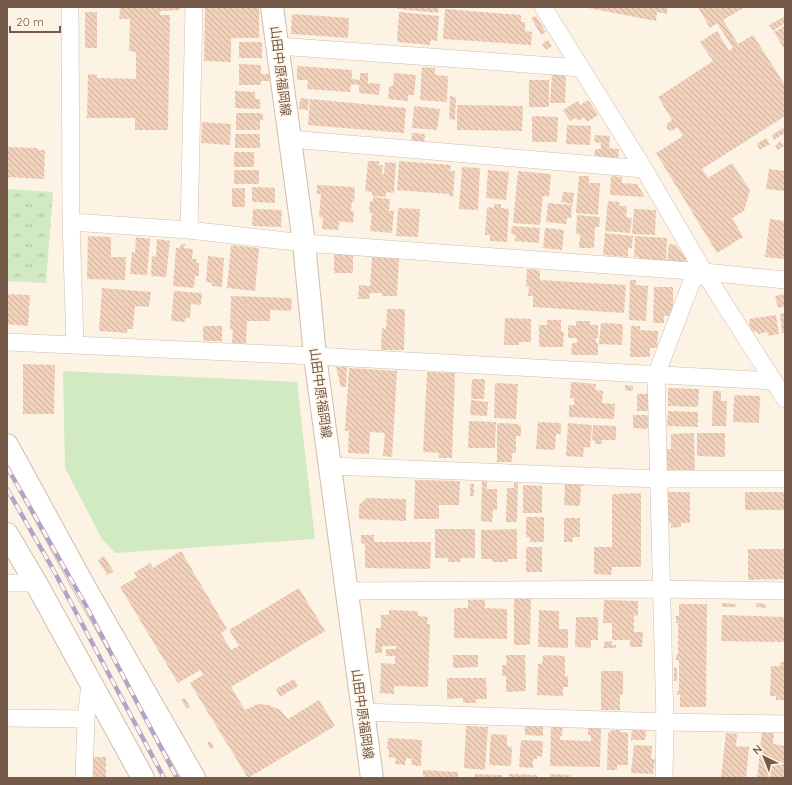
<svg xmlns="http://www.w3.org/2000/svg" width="792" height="785" viewBox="0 0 792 785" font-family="Quicksand,'Noto Sans JP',sans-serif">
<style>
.park{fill:url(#park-tufts)}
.pitch{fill:#d2eac2}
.building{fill:url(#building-back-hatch)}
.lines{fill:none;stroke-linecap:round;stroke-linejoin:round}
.minor-casing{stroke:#d0bdad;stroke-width:18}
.tertiary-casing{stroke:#d0bdad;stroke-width:24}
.secondary-casing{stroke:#d3bcaa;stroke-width:24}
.minor{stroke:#fff;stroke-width:17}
.tertiary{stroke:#fff;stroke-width:22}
.secondary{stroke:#fff;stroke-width:22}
.rail-casing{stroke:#b5a2c6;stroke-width:4.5}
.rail{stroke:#fff7ea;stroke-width:3;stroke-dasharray:9;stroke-linecap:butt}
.labels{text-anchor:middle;stroke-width:3;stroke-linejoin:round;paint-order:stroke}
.street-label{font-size:13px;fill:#755949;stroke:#fff7ea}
</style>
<defs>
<pattern id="park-tufts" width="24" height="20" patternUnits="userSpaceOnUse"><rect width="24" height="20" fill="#d2eac2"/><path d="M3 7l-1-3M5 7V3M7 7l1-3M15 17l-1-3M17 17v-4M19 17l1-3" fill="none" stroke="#afc1a0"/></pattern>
<pattern id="building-back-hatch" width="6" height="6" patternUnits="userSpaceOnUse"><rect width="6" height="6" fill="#f2d1bb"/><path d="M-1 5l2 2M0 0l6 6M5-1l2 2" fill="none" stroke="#c9ad9a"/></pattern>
</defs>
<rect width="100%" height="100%" fill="#fcf3e4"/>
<path class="park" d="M7,189L53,192L46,283L7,281Z"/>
<path class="pitch" d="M63,371L297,382L315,539L115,553L102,539L65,468Z"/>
<path class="building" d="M120,7H180V10L160,11V15H170L168,130H135V118H87L88,74L97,75V78L136,79V52L129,51L130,19H119Z
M205,7H259V38H231V62L204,61Z
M398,7H439L438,13L398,9Z
M583,7H668L667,14L657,12L656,21Z
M698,7H745L723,20L738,44L753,35L785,85V116L702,169L708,178L732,163L750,190L744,211L732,218L743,237L717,253L656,153L683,136L677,127L672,131L667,129V124L672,120L658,97L713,61L700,42L717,31L729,51L733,48L717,23L710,28Z
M445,9L521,15V22H525V31L532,32L531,45L443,39Z
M85,12H97V48H85Z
M399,12L439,16L437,41L431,40L430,45L397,42Z
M292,14L349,18L348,38L291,34Z
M536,16L546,32L541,35L531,18Z
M785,16V23L773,31L769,25Z
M785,26V50L774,32Z
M548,40L552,46L546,50L542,44Z
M239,42H262V58H239Z
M239,64L261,65V74H271L272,81H261V85H239Z
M297,66L352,70V79L360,80V73H368V83L380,84L379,95L359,93V85L351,84L350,92L307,89L308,80H297Z
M422,67L435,68V75L448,76L447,102L420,100Z
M394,73L416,75L414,95H408V101L388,99L389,86H393Z
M552,74H566L565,103H550Z
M529,80H549V107H529Z
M235,91L255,92V99H260V109L235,108Z
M450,96L456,97L455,120L449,119Z
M300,98L309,99L308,110L299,109Z
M310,99L406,108L404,133L308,125Z
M588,100L598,115L587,122L584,117L578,121L576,118L570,121L563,110L578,101L580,105Z
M457,105L523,106L522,131L457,130Z
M414,106L440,109L437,130L412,128Z
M236,113H261L260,114H263V120H260V130H236Z
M532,116L558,117L557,142H532Z
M202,122L231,124L230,145L201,143Z
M567,125L591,126L590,145L566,144Z
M783,128L785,133L774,140L772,135Z
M412,133L425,134L424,145L411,144Z
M235,134H260V148H235Z
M595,135L610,136L609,148L619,149L618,161L594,159L595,149H601V143L594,142Z
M766,138L770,144L760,150L757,144Z
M780,141L784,146L778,150L775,146Z
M7,147L38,148V150H45L44,179L7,177Z
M234,152H254V167H234Z
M368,161H379V165H383L382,174H384L385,162L396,163L394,193L386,192V197L372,196V192L365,191Z
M399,161L451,165L450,171H455L453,197L449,196V194L397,190Z
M462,167L480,168L478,210L459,209Z
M769,169L785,171V191L766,189Z
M234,170H259V184H234Z
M488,170L509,172L506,200L486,198Z
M518,171L551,174L549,197L543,196L540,225L513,223Z
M579,176H589V183H600L598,215L576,213Z
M611,176L622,177V183L637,184L645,197L610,195Z
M317,185L355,187L354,202H352L351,211H354L353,223L339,221L338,230L322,229L323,218L319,216L321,194H317Z
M252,187L275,188V203L252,202Z
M232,188H245V207H232Z
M563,192L574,193L573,204L561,202Z
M373,197L390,199L389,211H394L392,233L370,231L372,213H369L370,201H373Z
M608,201L620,202L619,206H627L626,217L632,218L630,233L605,231Z
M548,203L572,205L571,218H567L566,224L546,222Z
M494,204H501V208L509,209L507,242L490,241V235H485L487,207L494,208Z
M398,208L420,209L418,237L396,236Z
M253,209L282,210L281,227L252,226Z
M634,209L656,210L655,235L632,234Z
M577,215L600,217L599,227H595L594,248H579L580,235L576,234Z
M770,219L785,221V259L765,257Z
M512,226L540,228L539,243L515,241L516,235L511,234Z
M545,228L564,230L562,250L543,248Z
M605,233L633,236L632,248H628V257L603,255Z
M88,236L111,237V257H126L125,280L87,279Z
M635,236L667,238L666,261L638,260V257H634Z
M136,237L150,239L147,275L130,274L132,252L135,253Z
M157,239L170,241L166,277L151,276L152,256L156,257Z
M181,244H185L184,248L193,249L192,259H197L196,263H199V276H195L194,288L173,286L176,248H180Z
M669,244L676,245L686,258L685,264L667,262Z
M231,245L259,248L255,291L227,288Z
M334,254L353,255V273H334Z
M208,256L224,258L222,287L212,286V283L206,282Z
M372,257L399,258L397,296H382V293H370L369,299H358L359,285L370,286Z
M527,269L540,270V280L626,285L624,313L533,307V296H528L529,287L526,286Z
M630,280H636V285L648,286L646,321L629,320Z
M654,287H673V316H664V323H653Z
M102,288L151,292L149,307L135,306L133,329H127V333L99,331Z
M174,291L202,293L201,305L191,304L190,318H185V322L171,321Z
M7,294L30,295L28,326L7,324Z
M785,294V306L778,308L775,296Z
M231,296L292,298L291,311L270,310V321H247L246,344L232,343L233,329H230Z
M387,309H405L404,350H381L382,328L386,329Z
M785,313V333H782L780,314Z
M776,315L779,334L768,336L767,332L758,334L757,331L751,332L749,319Z
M505,318L531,319V342H519V345H504Z
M547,320H561V332H564L563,347H539V325H547Z
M576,321H590V325H598V338H596V343H598V355H571L572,343H577V338H568V325L576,326Z
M601,323L623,324L622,345L599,344Z
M203,326H222V341H203Z
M631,326H640V330L658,331L657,348H650V357H630Z
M23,364L55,365L54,414H23Z
M336,367H347L346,387H341Z
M349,368L397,371L392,457L383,456L385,433L370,432L369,454L348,453L349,431H345Z
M427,372L455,373L452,458H439V453L423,452Z
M472,379H485L484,399H471Z
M571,382L596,384L595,390L603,391L602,403L615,404L614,419L569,417V405H574V398H570Z
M495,383L518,384L516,419L494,418Z
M625,385L633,386V391L625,390Z
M668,388L699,389L698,407L668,406Z
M713,391H721V401H727L726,426H712Z
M637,394H648V411H637Z
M734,395L760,396L759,423L733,422Z
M471,400L488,402L487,416L470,415Z
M668,411L698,412V427L667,426Z
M633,415H648V429L633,428Z
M469,421L496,422L495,448H468Z
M538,422L561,423V434H556L555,450L536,449Z
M497,423L519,424V426H521V436H516V453H512V462H497Z
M568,423L592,425L590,448L584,447L583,457L566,456Z
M593,425L616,426V440H602V444H595V441L592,440Z
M694,433L695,470L667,471L666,449H671V434Z
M697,433H725V457L697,456Z
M482,479H487V489H497V510L493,509L492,522L481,521Z
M415,480L460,481L459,505H439V519H414Z
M514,480H518L517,522H506L507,488H514Z
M565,482L584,483V486H581L580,506L564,505Z
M470,484H474V496H470Z
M523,485L542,486V513H523Z
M666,492H690V523H681V527L671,528V523H667Z
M745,492H785V510H745Z
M641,493V567H612L611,575L594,574V547H612V494Z
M367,498L406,499V521L359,519V505Z
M526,517H544V542H530V537H526Z
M564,518H580V537H573V542H564Z
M435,529H475V558H461V562H448V558H435Z
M517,529V559H508L507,562H492V559H481V530Z
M361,535H374V542H431L430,569L365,568V544L361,543Z
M526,547H542V572H526Z
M748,549H785V579L748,580Z
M181,551L227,629L221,633L231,650L239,646L229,630L299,588L325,631L231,687L245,710L258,704L268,705L280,710L288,719L319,700L335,726L248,778L190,683L203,675L200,670L178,683L120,587L137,577L134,573L150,563L153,568Z
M104,556L114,572L107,575L98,560Z
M514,597L531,598L530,645H514Z
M468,600H485V608L507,609V639L454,638V608H468Z
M604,600L638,601V616L634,615V632H643L642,647H630V640H612V623H603Z
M722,603L736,604V607H722Z
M756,603L766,604V608L756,607Z
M679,604H707L706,707H680V695H677V691H679V660H676V655L678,654V623H676V616H679Z
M389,610L418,611V616L428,617L427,624H430L428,687L394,686V694L380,693L381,663L395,664V656H386V649H396V646H382V653H375L376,628H381V615H389Z
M539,610L559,611V629H568V648L538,647Z
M722,615L785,617V642L721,641Z
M576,617H598V640H591V648L575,647Z
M612,641V645H616V648H604V642Z
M453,655H478V667L453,668Z
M506,655H525L526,691L506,692V676H502V665H507Z
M543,655L565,656V676H568V687H563V696L537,695L538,664H542Z
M780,662H785V700H776V696H770L771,666H780Z
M674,668H677V681H674Z
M601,671H623V694L620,695V710H601Z
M447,678H486L487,699H476V703H463V698L447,699Z
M294,679L298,686L280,697L276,689Z
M185,698L190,707L187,709L181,700Z
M525,724L543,725V736L525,735Z
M466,726L488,727L485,770L464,768Z
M551,726H563L562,736L560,735V740L591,741V735H588V727H601L600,767L550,766Z
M632,729L646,730L645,740H631Z
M611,730H620V732L628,733V765H617V770H607L608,732H611Z
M762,732L774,733L773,744L785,746L784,778H757Z
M726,733L737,734L736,746L749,747L746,778H721Z
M491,734L507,735V746L512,747L511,766L489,765Z
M388,738L422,740L421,766L411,765L412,759L406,758L405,765L395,764L396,758L389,757V749H387Z
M521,740L543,741L542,757L537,756V759H533V768L519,767Z
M210,741L214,747L210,749L207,743Z
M634,745L652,746L651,759H655L653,774L631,773Z
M90,757H106V778H90Z
M423,770L458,772V778H423Z
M475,774L502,775V778H475Z
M509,774L537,775V778H509Z
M550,774L571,775L570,778H550Z"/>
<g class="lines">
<defs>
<path id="minor" d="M70,7L71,222L189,230L304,243L704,272L785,399
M543,7L644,169L704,272
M278,46L581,68
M290,139L644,169
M71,222L75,345
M189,230L194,7
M7,342L315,356L774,381
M331,466L659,479H785
M7,583H36
M347,591L662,589L785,591
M362,712L665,722L785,724
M7,718L86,719
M84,778L86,719L90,684
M664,778L665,722L656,375L692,281L704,272L785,280"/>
<path id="tertiary" d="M7,445L85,588L194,778
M7,534L36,583L143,778"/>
<path id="secondary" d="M272,7L304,243L315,356L372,778"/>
</defs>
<use href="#minor" class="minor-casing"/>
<use href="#tertiary" class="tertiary-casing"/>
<use href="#secondary" class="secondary-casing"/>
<use href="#minor" class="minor"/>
<use href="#tertiary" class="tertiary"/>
<use href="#secondary" class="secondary"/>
<defs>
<path id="rail" d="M7,467L85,604L177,778
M7,489L54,571L164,778"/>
</defs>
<use href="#rail" class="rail-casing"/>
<use href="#rail" class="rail"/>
</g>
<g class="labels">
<g class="street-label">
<text transform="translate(281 71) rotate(83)" y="5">山田中原福岡線</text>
<text transform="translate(321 393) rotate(82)" y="5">山田中原福岡線</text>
<text transform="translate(363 714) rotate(82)" y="5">山田中原福岡線</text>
</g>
</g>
<rect width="792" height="785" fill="none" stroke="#755949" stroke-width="16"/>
<g transform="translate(764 757) rotate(317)" stroke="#fff7ea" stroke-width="3" paint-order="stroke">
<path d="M0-3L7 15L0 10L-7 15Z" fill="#755949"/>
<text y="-6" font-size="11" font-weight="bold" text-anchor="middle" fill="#755949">N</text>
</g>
<path d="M10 26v6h50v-6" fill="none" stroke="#755949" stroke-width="2"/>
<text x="16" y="26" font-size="12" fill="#755949" stroke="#fff7ea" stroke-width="3" paint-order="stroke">20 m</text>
</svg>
